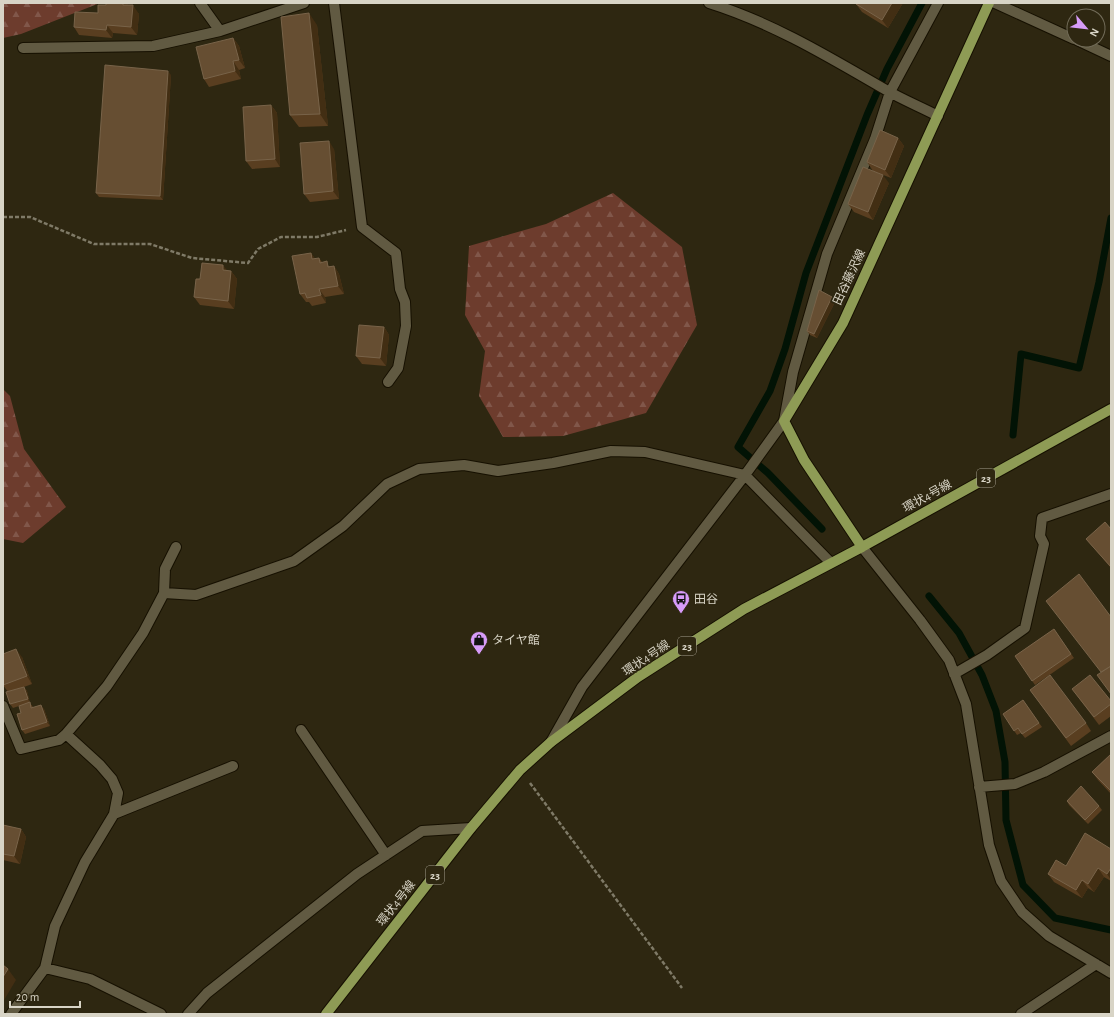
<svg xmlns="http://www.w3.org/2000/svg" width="1114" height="1017" viewBox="0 0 1114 1017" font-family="'Alegreya Sans','Noto Sans JP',sans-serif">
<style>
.forest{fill:url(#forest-firs)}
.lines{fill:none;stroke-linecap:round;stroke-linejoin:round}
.stream{stroke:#021305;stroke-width:7}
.minor-casing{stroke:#161000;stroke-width:12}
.major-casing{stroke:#161000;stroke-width:12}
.path{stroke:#7f7a67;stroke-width:2.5;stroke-dasharray:4 2;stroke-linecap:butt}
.minor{stroke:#615a42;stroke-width:10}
.major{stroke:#8e9b55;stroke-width:10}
.wall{fill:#593e20}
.shaded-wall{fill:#422e13}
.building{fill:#664e32;stroke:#786349}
.labels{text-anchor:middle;stroke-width:3.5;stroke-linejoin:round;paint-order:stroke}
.shield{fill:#2e2711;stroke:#a5a090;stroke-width:1}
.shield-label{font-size:11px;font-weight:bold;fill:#d8d4c6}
.street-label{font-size:12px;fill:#d8d4c6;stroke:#2e2711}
.poi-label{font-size:12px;fill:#d8d4c6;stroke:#2e2711;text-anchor:start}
</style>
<defs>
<pattern id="forest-firs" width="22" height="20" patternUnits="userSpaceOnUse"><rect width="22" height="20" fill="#6d3c2d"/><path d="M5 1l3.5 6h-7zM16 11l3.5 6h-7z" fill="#81574a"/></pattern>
</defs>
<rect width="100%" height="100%" fill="#2e2711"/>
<path class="forest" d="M3,3H100L21,34L3,38Z
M613,193L682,247L697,325L646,413L563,436L503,437L479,396L485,351L465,315L469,246L546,224Z
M3,389L10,396L24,449L66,507L23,543L3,539Z"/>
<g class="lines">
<path class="stream" d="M1013,435L1021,354L1079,368L1099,282L1111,218
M822,529L768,473L738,447L770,391L785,349L806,273L867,115L887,69L922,3
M929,596L959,633L982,675L996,711L1005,762L1006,820L1023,885L1055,918L1111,930"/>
<defs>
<path id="minor" d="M200,3L220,31L304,3
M334,3L362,227L396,253L400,289L405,302L406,326L398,368L388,382
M709,3C773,23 829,57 886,90C903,100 921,107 938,116
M995,3L1074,39
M1077,40L1111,56
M23,48L153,46L220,31
M862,547L920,620L949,660L966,704L989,845L1001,881L1022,912L1049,936L1111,973
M164,593L196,595L294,561L343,526L387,484L419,469L464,465L498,471L553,463L611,451L645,452L745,475L831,563
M954,674L987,655L1025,628L1044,544L1040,536L1042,518L1111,494
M3,706L21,749L59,740L66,734L107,686L143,633L164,593L165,569L176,547
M301,730L386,855
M66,734L100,765L112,779L118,793L114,814L85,862L55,926L45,968L90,979L161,1014
M551,742L582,687L745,475L784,421L793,372L827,254L875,139L890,92L938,3
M979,787L1015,784L1044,772L1111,736
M114,814L233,766
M11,1014L45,968
M188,1014L207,993L357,874L422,831L471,828
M1021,1014L1096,964"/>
<path id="major" d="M862,547L804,460L784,421L843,323L989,3
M326,1014L471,828L520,770L551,742L638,677L744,609L862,547L1111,409"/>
</defs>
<use href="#minor" class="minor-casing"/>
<use href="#major" class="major-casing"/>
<path class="path" d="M3,217H30L94,244H150L192,258L248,263L258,249L281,237H317L346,230
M530,783L682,988"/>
<use href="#minor" class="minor"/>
<use href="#major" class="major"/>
</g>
<path class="wall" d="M903,3L888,28L862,12L856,4Z
M106,5H129L139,14L137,35L113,33L112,38L79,35L74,27L98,13Z
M317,25L328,126L299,127L290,115Z
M233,38L239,46L245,68L239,70L241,79L209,87L204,79Z
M171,75L163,200L99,197L96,193Z
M271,105L277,113L280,167L252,169L246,161Z
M898,138L904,146L891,178L873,171L867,162Z
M334,149L339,199L310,202L304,194Z
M889,183L873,220L854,212L848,204Z
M311,253L315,259L319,258L322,262L331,267L334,266L339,274L344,294L325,297L326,303L312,306L309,302H306L300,294Z
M227,271H231L237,279L234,309L200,305L194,297L200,279Z
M832,297L835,302L817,338L810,335L807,331Z
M384,327L389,335L386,366L362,364L356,356Z
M1111,529V568L1086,539Z
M1054,629L1074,658L1035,685L1015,656Z
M22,657L32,684L24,687L27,691L30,703L33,707L44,709L50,726L25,734L22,730L21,713L19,706L13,708L10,704L8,692L3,685Z
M1072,689L1111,701V716L1099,725Z
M1030,690L1086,723L1091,731L1071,746Z
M1023,700L1042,727L1025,738L1021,733L1017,735L1003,714Z
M1111,754V794L1098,780L1092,772Z
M1067,801L1099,806L1102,810L1088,824L1069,805Z
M3,825L21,829L26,837L20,864L3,860Z
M1111,849V881L1104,877L1094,892L1088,888L1082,898L1054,882L1048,874Z"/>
<path class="shaded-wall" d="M123,3H127L129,6L123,5Z
M892,3H903L888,28L882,20Z
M133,5L139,14L137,35L131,27Z
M309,13L317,25L328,126L320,114Z
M107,25L113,33L112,38L106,30Z
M233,38L239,46L245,68L239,60Z
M233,61L239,70L241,79L235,71Z
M168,71L171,75L163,200L160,196Z
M271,105L277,113L280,167L275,159Z
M898,138L904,146L891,178L885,170Z
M329,141L334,149L339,199L333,191Z
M883,175L889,183L873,220L868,212Z
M311,253L317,261L312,259Z
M223,265L229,273L223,270Z
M334,266L339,274L344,294L338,286Z
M231,271L237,279L234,309L228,301Z
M319,289L325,297L326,303L321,295Z
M832,297L835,302L817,338L814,334Z
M384,327L389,335L386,366L380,358Z
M16,649L22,657L32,684L27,676Z
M24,687L27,691L30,703L28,699Z
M41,705L44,709L50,726L47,722Z
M21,829L26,837L20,864L14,856Z
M1098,868L1104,877L1094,892L1088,884Z
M1111,868V880L1107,874Z
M1082,880L1088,888L1082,898L1076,890Z
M8,969L16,980L3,1002V977Z"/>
<path class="building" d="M106,3H123V5H133L131,27L107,25L106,30L74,27L75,12L98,13V5H106Z
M857,3H892L882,20L856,4Z
M309,13L320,114L290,115L281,17Z
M233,38L239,60L233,61L235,71L204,79L196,47Z
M105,65L168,71L160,196L96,193Z
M271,105L275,159L246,161L243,107Z
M880,130L898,138L885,170L867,162Z
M329,141L333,191L304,194L300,143Z
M863,167L883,175L868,212L848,204Z
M311,253L312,259L319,258L320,263L327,261L328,267L334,266L338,286L319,289L321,295L307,298L305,293L300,294L292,256Z
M202,263L223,265V270L231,271L228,301L194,297L196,279H200Z
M819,290L832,297L814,334L807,331Z
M359,325L384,327L380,358L356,356Z
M1105,522L1111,529V567L1086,539Z
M1079,574L1111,617V666L1101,672L1046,601Z
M1054,629L1071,654L1032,681L1015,656Z
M16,649L27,676L3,685V654Z
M1111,666V694L1097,675Z
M1050,675L1086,723L1066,738L1030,690Z
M1090,675L1111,701V704L1094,717L1072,689Z
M24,687L28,699L10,704L6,692Z
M1023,700L1039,723L1022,734L1018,728L1014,731L1003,714Z
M30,702L31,708L41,705L47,722L22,730L17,714L21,713L19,706Z
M1111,754V789L1110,790L1092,772Z
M1081,786L1099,806L1085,820L1067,801Z
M3,825L21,829L14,856L3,854Z
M1085,833L1111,849V868L1107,874L1098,868L1088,884L1082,880L1076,890L1048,874L1056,860L1066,866Z
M3,965L8,969L3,977Z"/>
<defs>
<symbol id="bus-pin" viewBox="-11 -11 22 30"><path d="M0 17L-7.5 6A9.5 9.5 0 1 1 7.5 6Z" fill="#d79bf9" stroke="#2e2711"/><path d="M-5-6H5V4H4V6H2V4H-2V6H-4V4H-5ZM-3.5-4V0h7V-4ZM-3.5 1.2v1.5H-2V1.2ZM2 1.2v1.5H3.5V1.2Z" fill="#111"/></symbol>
<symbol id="shop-pin" viewBox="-11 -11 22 30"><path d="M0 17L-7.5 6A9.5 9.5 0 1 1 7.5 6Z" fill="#d79bf9" stroke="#2e2711"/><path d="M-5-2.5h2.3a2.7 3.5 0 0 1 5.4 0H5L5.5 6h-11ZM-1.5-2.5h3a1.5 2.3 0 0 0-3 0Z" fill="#111"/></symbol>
</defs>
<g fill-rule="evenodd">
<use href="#bus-pin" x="671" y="589" width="20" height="27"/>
<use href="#shop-pin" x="469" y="630" width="20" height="27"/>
</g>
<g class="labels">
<g class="shield">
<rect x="977" y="469" width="18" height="18" rx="3"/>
<rect x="678" y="637" width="18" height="18" rx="3"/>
<rect x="426" y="866" width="18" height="18" rx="3"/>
</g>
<g class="shield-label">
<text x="986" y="482">23</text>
<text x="687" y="650">23</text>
<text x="435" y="879">23</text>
</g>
<g class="street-label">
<text transform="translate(849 277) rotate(-65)" y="4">田谷藤沢線</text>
<text transform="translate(927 496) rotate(-29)" y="4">環状4号線</text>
<text transform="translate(646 658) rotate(-34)" y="4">環状4号線</text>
<text transform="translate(396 903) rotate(-52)" y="4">環状4号線</text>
</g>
<g class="poi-label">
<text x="694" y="603">田谷</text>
<text x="492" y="644">タイヤ館</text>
</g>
</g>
<rect width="1114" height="1017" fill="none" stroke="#d8d4c6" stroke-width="8"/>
<g transform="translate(1086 28) rotate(118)"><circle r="19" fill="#2e2711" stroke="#726c59"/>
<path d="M0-3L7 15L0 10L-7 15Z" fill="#d79bf9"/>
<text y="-6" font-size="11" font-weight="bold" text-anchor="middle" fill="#d8d4c6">N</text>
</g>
<path d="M10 1001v6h70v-6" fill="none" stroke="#d8d4c6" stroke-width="2"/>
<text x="16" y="1001" font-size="12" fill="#d8d4c6" stroke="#2e2711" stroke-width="3" paint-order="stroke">20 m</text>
</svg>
